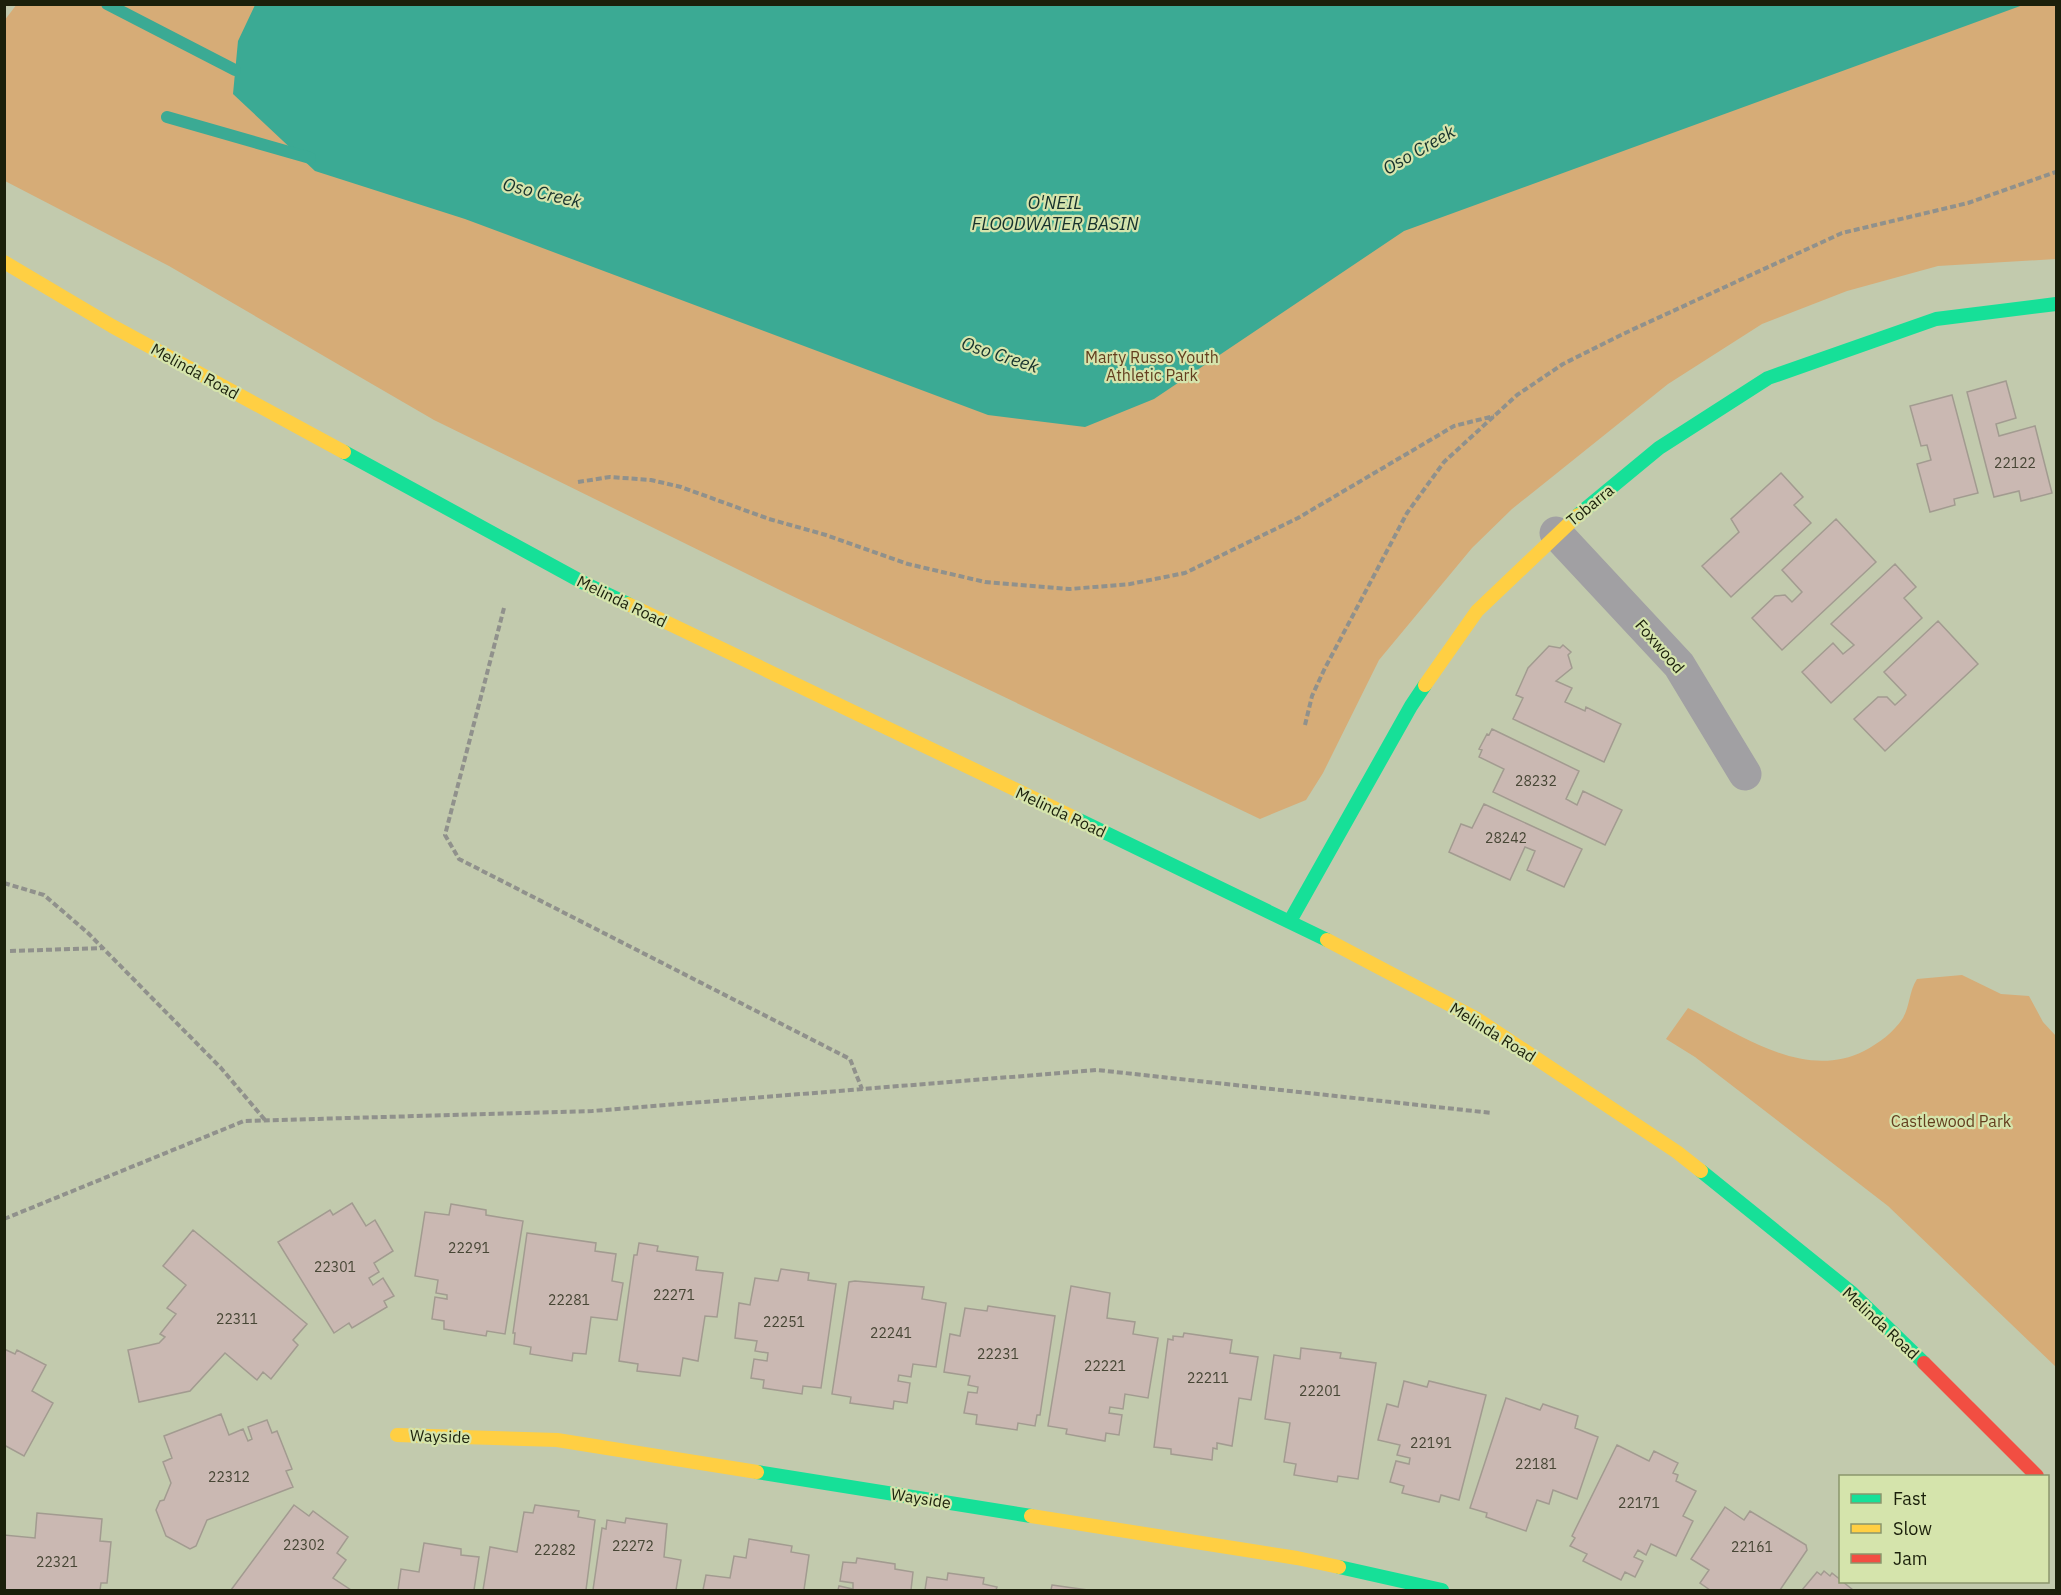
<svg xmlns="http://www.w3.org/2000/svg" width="2061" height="1595" viewBox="0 0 2061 1595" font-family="'IBM Plex Sans',sans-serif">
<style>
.green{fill:#d6ac77}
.water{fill:#3baa94}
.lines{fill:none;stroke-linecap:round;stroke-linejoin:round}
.stream{stroke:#3baa94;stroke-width:12}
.building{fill:#cab8b2;stroke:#a29b90;stroke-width:1.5}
.path{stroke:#90918c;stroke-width:4;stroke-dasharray:6 3;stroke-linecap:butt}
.street{stroke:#a1a0a3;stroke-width:33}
.fast{stroke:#16e098;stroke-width:14}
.slow{stroke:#ffcf43;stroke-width:14}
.jam{stroke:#f24e42;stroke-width:14}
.labels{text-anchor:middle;stroke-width:4.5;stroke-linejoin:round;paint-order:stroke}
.number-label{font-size:14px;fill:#474635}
.park-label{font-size:16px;fill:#643f1f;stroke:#d5e4ac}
.street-label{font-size:16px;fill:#1b200b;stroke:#d5e4ac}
.water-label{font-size:18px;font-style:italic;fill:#17322d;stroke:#d5e4ac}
</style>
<rect width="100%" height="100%" fill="#c2caad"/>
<path class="green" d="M17,4L2056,5V259L1938,266L1847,291L1762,324L1668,384L1512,509L1472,548L1379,660L1323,773L1306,800L1260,819L786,593L434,420L169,266L5,181L4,21Z
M1962,975L2001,994L2029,996L2043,1022L2056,1036V1367L1888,1206L1695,1057L1666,1039L1688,1008C1741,1035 1804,1081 1864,1051C1879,1043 1893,1033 1903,1018C1910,1006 1909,991 1917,979Z"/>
<path class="water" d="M255,5V4L2023,5L1404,231L1154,399L1085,427L988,415L465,219L315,171L233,94L238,41Z"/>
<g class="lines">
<path class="stream" d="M107,4L235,70
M167,117L310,158"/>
</g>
<path class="building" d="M2006,381L2016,418L1996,424L1999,436L2035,426L2052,493L2021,501L2019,491L1994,497L1967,392Z
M1952,395L1978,493L1954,499L1955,505L1930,512L1917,464L1931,460L1927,445L1921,446L1910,406Z
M1781,473L1803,497L1794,505L1811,523L1731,597L1702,566L1739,532L1731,519Z
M1836,519L1876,562L1782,650L1752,618L1775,596L1785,595L1792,602L1802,592L1782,570Z
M1895,564L1916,587L1904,598L1922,618L1831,703L1802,672L1833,643L1843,654L1854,645L1831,624Z
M1938,621L1978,664L1885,751L1854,719L1878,697H1887L1895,705L1906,695L1884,672Z
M1563,645L1571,652L1568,655L1572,668L1556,681L1572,688L1565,702L1585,711L1586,707L1621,724L1604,762L1513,719L1523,698L1516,695L1528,668L1549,646L1560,648Z
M1492,729L1579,771L1566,799L1577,805L1583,791L1622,810L1605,845L1493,792L1504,769L1479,757L1482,750L1479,749L1487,734L1489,735Z
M1484,804L1582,849L1564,887L1527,870L1535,851L1525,847L1510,880L1449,852L1461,824L1472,828Z
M352,1203L366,1226L375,1220L393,1251L374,1263L379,1272L369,1278L373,1285L383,1278L394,1296L384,1301L387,1307L352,1328L349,1323L334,1333L278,1242L330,1210L333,1215Z
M451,1204L486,1210V1215L523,1221L505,1334L487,1331L486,1336L444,1329V1321L432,1319L435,1297L447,1299V1295L436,1293L438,1280L415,1276L425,1212L449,1215Z
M193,1230L307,1324L293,1340L298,1345L271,1379L263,1372L257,1380L225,1353L190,1391L139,1402L128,1350L159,1343L165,1337L160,1334L176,1314L167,1308L186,1285L163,1266Z
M527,1233L596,1243L595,1251L616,1254L612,1281L623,1283L617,1320L591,1317L586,1354L573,1353L572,1361L530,1354L531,1347L514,1344L515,1333H513Z
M639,1243L658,1246L657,1251L698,1257L696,1270L723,1273L717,1317L705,1316L698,1361L683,1358L680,1376L637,1371L638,1364L619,1361L634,1255H637Z
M781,1269L809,1273L808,1280L836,1284L821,1388L803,1386L802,1394L763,1388L764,1380L751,1378L754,1359L767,1361L768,1353L755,1351L757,1341L735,1338L739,1303L750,1305L755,1278L778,1281Z
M855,1281L924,1287L922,1299L946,1303L936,1367L913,1364L911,1377L899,1375L898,1381L910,1383L907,1403L894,1401L893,1409L850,1403L851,1397L832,1394L849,1282Z
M1071,1286L1110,1293L1107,1318L1135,1322L1133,1334L1158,1338L1148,1398L1125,1394L1123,1409L1110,1407L1109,1413L1122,1415L1119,1435L1106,1433L1105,1441L1066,1434L1067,1429L1048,1426Z
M988,1306L1055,1316L1040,1415H1037L1035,1426L1018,1423L1017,1430L976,1424L977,1415L964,1413L968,1392L977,1393L978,1387L968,1385L970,1376L944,1372L950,1334L960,1336L965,1308L987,1311Z
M1184,1333L1232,1340L1230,1353L1258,1357L1251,1400L1239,1398L1232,1446L1217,1443V1449L1213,1448L1212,1460L1171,1454V1449L1154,1447L1168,1339L1173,1340V1336L1183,1337Z
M1301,1348L1341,1353L1340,1358L1376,1363L1358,1479L1338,1476L1337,1482L1294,1475L1296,1464L1284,1462L1290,1423L1265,1419L1274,1355L1300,1359Z
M4,1349L15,1354L17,1350L46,1365L32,1391L53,1403L24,1456L4,1445Z
M1404,1381L1427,1387L1429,1381L1486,1395L1459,1500L1441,1495L1439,1502L1402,1493L1404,1486L1390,1482L1396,1461L1409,1464L1410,1458L1397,1455L1400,1445L1378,1440L1387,1404L1398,1407Z
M1506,1398L1540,1410L1543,1404L1578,1416L1575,1428L1598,1437L1577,1499L1553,1490L1549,1504L1537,1500L1526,1531L1486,1517L1487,1513L1470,1508Z
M221,1414L229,1435L243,1429L248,1441L252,1439L248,1427L267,1420L272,1433L277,1431L292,1469L286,1471L293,1487L207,1520L196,1546L190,1549L166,1536L156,1510L160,1501L164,1500L171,1483L163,1462L172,1458L164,1436Z
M1617,1445L1649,1461L1654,1451L1678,1463L1673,1473L1678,1475L1676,1481L1696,1491L1683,1516L1693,1521L1676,1556L1651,1544L1646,1555L1638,1550L1634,1557L1643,1561L1635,1577L1625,1572L1621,1580L1583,1561L1587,1554L1570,1546L1575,1538L1572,1536Z
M294,1505L309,1516L313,1511L348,1537L337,1553L346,1560L333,1578L351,1590H231Z
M535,1505L579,1511L578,1517L595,1520L586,1590H483L490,1547L517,1552L524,1512L533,1513Z
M1725,1507L1744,1520L1750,1511L1806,1545L1807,1550L1780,1590H1710L1700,1583L1709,1570L1691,1559Z
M37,1513L102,1519L100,1541L111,1542L107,1583H101L100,1590H4V1535L35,1538Z
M626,1518L667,1524L664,1557L681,1560L676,1590H593L602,1528L606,1529L607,1520L625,1523Z
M749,1539L792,1546L791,1552L809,1555L804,1590H703L706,1575L730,1578L734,1556L746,1558Z
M424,1543L461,1549V1555L479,1557L474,1590H398L401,1569L419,1572Z
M857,1558L895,1564V1569L913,1572L911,1590H838L839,1586L853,1589V1583L840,1581L843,1562L856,1563Z
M1824,1571L1830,1576L1832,1573L1853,1590H1802L1817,1572L1821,1575Z
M948,1573L984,1578L983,1584L997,1587L996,1590H925L927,1577L947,1580Z
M1052,1585L1088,1590H1051Z"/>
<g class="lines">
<path class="path" d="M578,482L610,477L651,480L681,487L769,519L826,535L908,564L985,582L1070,589L1130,584L1185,573L1298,518L1454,426L1494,416
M504,608L445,835L459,859L850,1059L862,1089
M1305,725L1312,696L1324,670L1407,513L1444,462L1517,395L1563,364L1623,334L1842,233L1968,203L2056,172
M4,883L44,895L88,933L221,1068L265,1120
M10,951L104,948
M4,1219L244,1121L592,1111L1097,1070L1492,1113"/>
<path class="street" d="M1556,533L1679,665L1745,774"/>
<path class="fast" d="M344,452L584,583L628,604
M1578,515L1659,448L1768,378L1936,319L2056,304
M1075,818L1327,940
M1290,921L1411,706L1425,685
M1701,1171L1852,1293L1924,1363
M757,1472L1031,1516
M1339,1567L1442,1590"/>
<path class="slow" d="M4,262L112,326L344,452
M628,604L1075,818
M1425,685L1477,611L1578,515
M1327,940L1477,1019L1677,1152L1701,1171
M397,1435L557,1440L757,1472
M1031,1516L1297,1558L1339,1567"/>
<path class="jam" d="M1924,1363L2037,1476"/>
</g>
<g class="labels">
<g class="number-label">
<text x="2015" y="468">22122</text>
<text x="1536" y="786">28232</text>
<text x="1506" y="843">28242</text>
<text x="469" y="1253">22291</text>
<text x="335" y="1272">22301</text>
<text x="674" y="1300">22271</text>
<text x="569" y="1305">22281</text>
<text x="237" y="1324">22311</text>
<text x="784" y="1327">22251</text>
<text x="891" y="1338">22241</text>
<text x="998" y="1359">22231</text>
<text x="1105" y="1371">22221</text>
<text x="1208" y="1383">22211</text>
<text x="1320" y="1396">22201</text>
<text x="1431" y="1448">22191</text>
<text x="1536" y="1469">22181</text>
<text x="229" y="1482">22312</text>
<text x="1639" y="1508">22171</text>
<text x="304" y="1550">22302</text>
<text x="633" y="1551">22272</text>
<text x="1752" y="1552">22161</text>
<text x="555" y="1555">22282</text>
<text x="57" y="1567">22321</text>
</g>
<g class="park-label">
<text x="1152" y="363">Marty Russo Youth<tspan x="1152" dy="18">Athletic Park</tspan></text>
<text x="1951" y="1127">Castlewood Park</text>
</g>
<g class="street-label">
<text transform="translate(195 371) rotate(29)" y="6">Melinda Road</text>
<text transform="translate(1590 505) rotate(-39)" y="6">Tobarra</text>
<text transform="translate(622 601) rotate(26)" y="6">Melinda Road</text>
<text transform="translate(1660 646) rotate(49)" y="6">Foxwood</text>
<text transform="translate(1061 812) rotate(25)" y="6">Melinda Road</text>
<text transform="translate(1493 1032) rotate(32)" y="6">Melinda Road</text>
<text transform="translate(1881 1323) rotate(43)" y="6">Melinda Road</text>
<text transform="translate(440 1436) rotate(2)" y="6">Wayside</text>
<text transform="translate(921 1498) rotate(9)" y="6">Wayside</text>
</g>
<g class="water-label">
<text transform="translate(1419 150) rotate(-30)" y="6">Oso Creek</text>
<text transform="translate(542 193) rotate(13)" y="6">Oso Creek</text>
<text x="1055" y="209">O'NEIL<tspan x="1055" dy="21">FLOODWATER BASIN</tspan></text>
<text transform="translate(1000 355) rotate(18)" y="6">Oso Creek</text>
</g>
</g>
<rect width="2061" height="1595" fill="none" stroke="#1b200b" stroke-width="12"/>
<rect x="1839" y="1475" width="210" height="108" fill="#d5e4ac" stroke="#8b966c" stroke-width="1.5"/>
<rect x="1851" y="1494" width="30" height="9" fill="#16e098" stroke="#8b966c" stroke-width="1.5"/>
<text x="1893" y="1505" font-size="18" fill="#1b200b">Fast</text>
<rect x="1851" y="1524" width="30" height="9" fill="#ffcf43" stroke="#8b966c" stroke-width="1.5"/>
<text x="1893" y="1535" font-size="18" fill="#1b200b">Slow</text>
<rect x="1851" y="1554" width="30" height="9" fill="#f24e42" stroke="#8b966c" stroke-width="1.5"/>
<text x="1893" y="1565" font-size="18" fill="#1b200b">Jam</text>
</svg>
